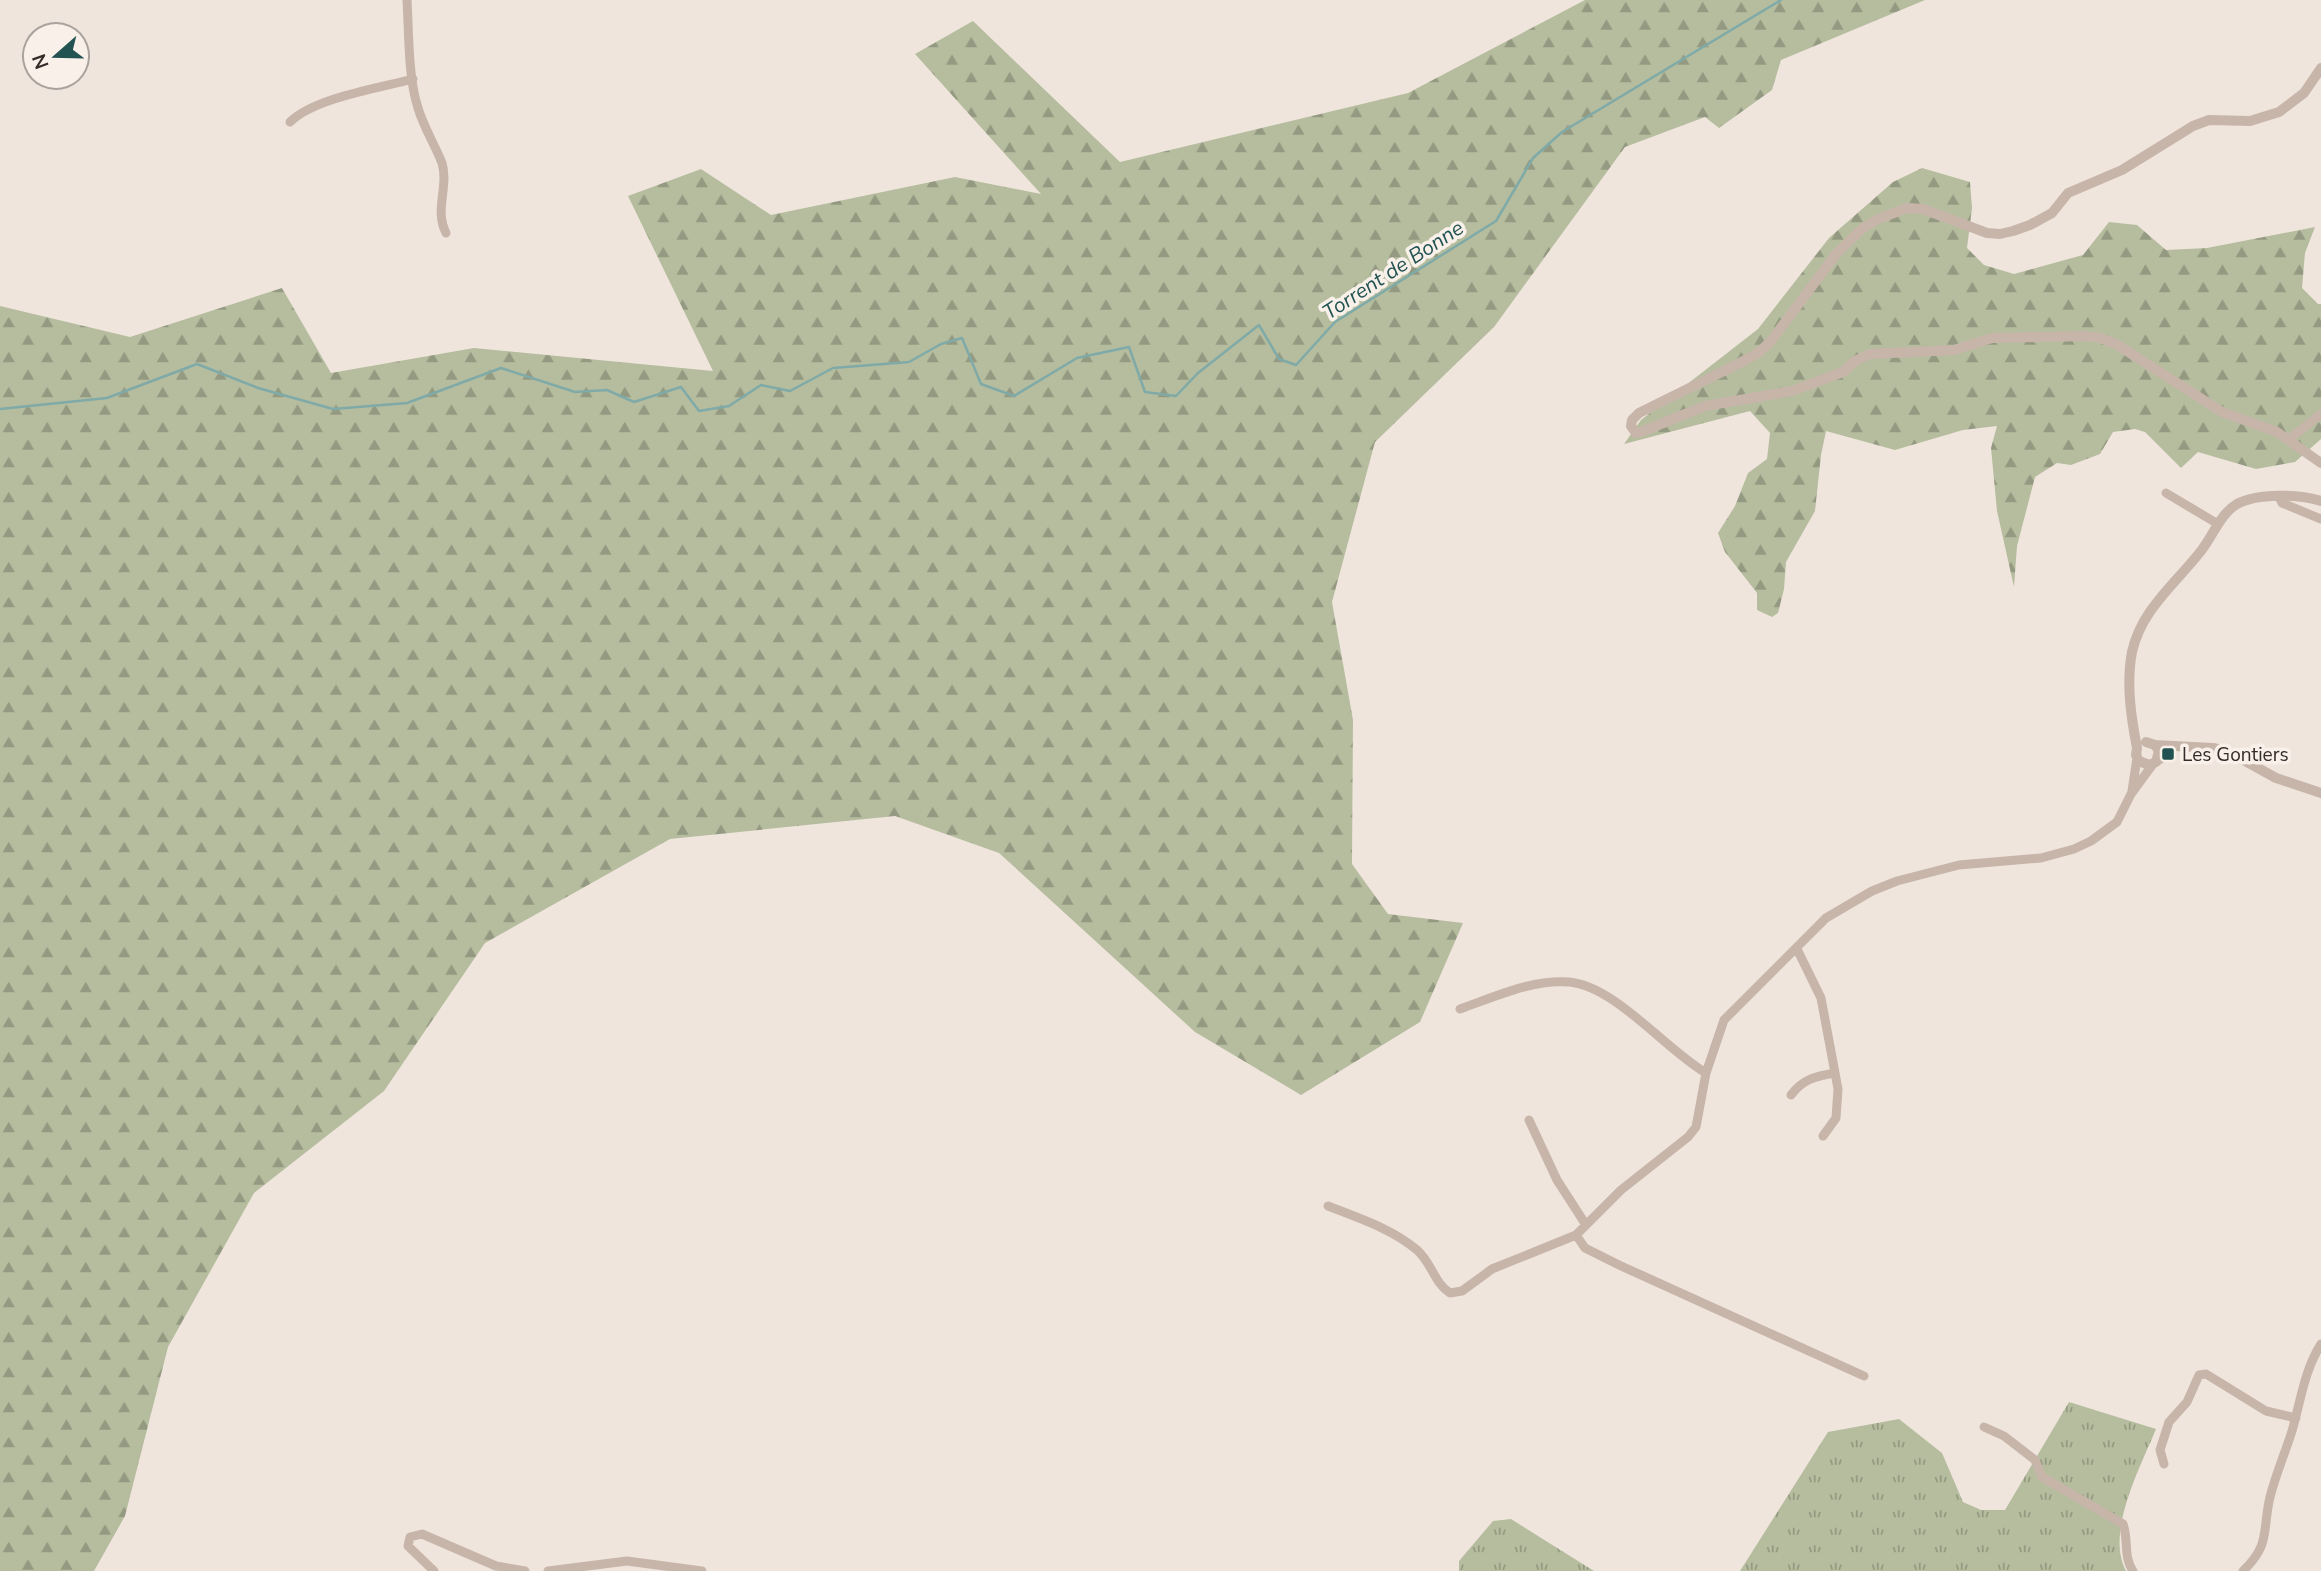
<svg xmlns="http://www.w3.org/2000/svg" width="2321" height="1571" viewBox="0 0 2321 1571" font-family="'Nunito Sans',sans-serif">
<style>
.grass{fill:url(#grass-tufts)}
.forest{fill:url(#forest-firs)}
.lines{fill:none;stroke-linecap:round;stroke-linejoin:round}
.stream{stroke:#7faaa8;stroke-width:2.5}
.minor{stroke:#c7b5aa;stroke-width:9}
.tertiary{stroke:#c7b5aa;stroke-width:10}
.poi-dot{fill:#225252;stroke:#f8f0e9;stroke-width:2.5}
.labels{text-anchor:middle;stroke-width:7;stroke-linejoin:round;paint-order:stroke}
.poi-label{font-size:19px;fill:#352c29;stroke:#f8f0e9;text-anchor:start}
.water-label{font-size:21px;font-style:italic;fill:#225252;stroke:#f8f0e9}
</style>
<defs>
<pattern id="grass-tufts" width="24" height="20" patternUnits="userSpaceOnUse" patternTransform="scale(1.75)"><rect width="24" height="20" fill="#b5bd9e"/><path d="M3 7l-1-3M5 7V3M7 7l1-3M15 17l-1-3M17 17v-4M19 17l1-3" fill="none" stroke="#949a81"/></pattern>
<pattern id="forest-firs" width="22" height="20" patternUnits="userSpaceOnUse" patternTransform="scale(1.75)"><rect width="22" height="20" fill="#b5bd9e"/><path d="M5 1l3.5 6h-7zM16 11l3.5 6h-7z" fill="#949a81"/></pattern>
</defs>
<rect width="100%" height="100%" fill="#f0e5dd"/>
<path class="grass" d="M2069,1402L2156,1429C2141,1466 2105,1532 2126,1571H1740L1828,1432L1899,1419L1942,1453L1963,1502L1981,1510H2005Z
M1511,1519L1594,1571H1459V1561L1493,1521Z"/>
<path class="forest" d="M1585,0H1925L1781,60L1772,90L1719,128L1705,117L1625,147L1494,327L1375,442L1332,602L1353,720L1352,864L1388,914L1463,923L1420,1022L1301,1095L1195,1032L999,853L895,816L670,839L485,943L384,1091L254,1193L168,1347L125,1516L94,1571H0V306L130,337L282,288L331,373L474,348L713,371L628,196L701,169L771,215L955,177L1041,194L915,54L973,21L1120,162L1408,93Z
M1922,168L1970,182L1972,208L1967,248L1984,265L2014,274L2083,255L2109,222L2137,225L2166,250L2207,248L2315,227L2305,253L2302,288L2318,304H2321V439L2295,462L2256,469L2198,452L2181,468L2145,432L2135,429L2113,432L2100,454L2071,465L2057,463L2035,477L2017,546L2014,587L1997,511L1991,448L1997,426L1963,430L1895,450L1826,431L1821,455L1815,511L1786,562L1784,589L1778,613L1772,617L1757,610V593L1725,552L1718,533L1735,506L1748,473L1767,459L1770,433L1750,411L1624,444L1641,420L1758,329L1829,238L1893,182Z"/>
<g class="lines">
<path class="stream" d="M0,409L107,398L197,364L258,388L333,409L407,403L501,368L575,392L607,390L634,402L681,387L699,411L729,406L761,385L790,391L833,368L909,362L941,344L962,338L981,384L1014,396L1077,358L1129,347L1145,392L1176,396L1198,373L1259,325L1279,359L1296,365L1335,322L1496,221L1533,158L1562,132L1781,0"/>
<path class="minor" d="M407,0C409,34 408,77 418,108C424,128 435,145 442,163C449,187 434,210 446,233
M290,122C314,98 379,88 413,79
M2288,440L2321,414
M2166,493L2218,524
M2279,497L2282,503L2321,519
M2156,762L2168,754
M2132,791L2137,758
M1797,949L1821,998L1838,1089L1836,1118L1823,1136
M1460,1009C1494,997 1532,979 1569,982C1615,986 1665,1049 1706,1073
M1791,1095C1803,1079 1816,1076 1835,1073
M1529,1120L1557,1180L1586,1225
M1328,1206C1359,1218 1392,1229 1417,1250C1432,1263 1434,1283 1450,1293L1462,1291L1492,1269L1576,1235L1621,1190L1688,1137L1696,1127L1706,1073L1724,1020L1826,918L1872,891L1897,881L1959,865L2041,858L2074,849L2091,841L2117,822L2131,794L2153,764
M1576,1235L1585,1248L1619,1265L1864,1376
M1984,1427L2004,1436L2035,1460L2042,1477L2123,1524C2129,1540 2123,1557 2133,1571
M2164,1464L2160,1450L2169,1422L2187,1402L2199,1375L2206,1374L2266,1411L2296,1418
M434,1571L408,1546L410,1537L422,1534L496,1566L525,1571
M548,1571L627,1561L702,1571
M2243,1571C2271,1544 2262,1531 2270,1497C2276,1474 2285,1453 2292,1431C2301,1400 2304,1371 2321,1344"/>
<path class="tertiary" d="M2321,68L2304,93L2279,112L2250,121L2209,120L2193,126L2122,170L2068,193L2052,213L2030,225L2013,231L2000,234L1987,233L1923,209L1907,208L1878,219L1863,228L1836,254L1771,341L1758,353L1738,364L1639,413L1632,420L1631,426L1636,433L1641,432L1705,406L1792,391L1843,372L1855,361L1870,354L1954,350L1992,338L2086,336L2100,338L2116,344L2222,412L2277,432L2321,463
M2146,742L2155,745L2213,748L2227,751L2276,778L2321,793
M2155,745L2159,751L2156,762L2149,765L2139,761L2136,755L2137,748C2131,717 2126,683 2132,652C2141,610 2176,583 2201,551C2213,536 2220,514 2237,504C2257,493 2300,494 2321,501"/>
</g>
<rect class="poi-dot" x="2161" y="747" width="14" height="14" rx="3.5"/>
<g class="labels">
<g class="poi-label">
<text x="2182" y="761">Les Gontiers</text>
</g>
<g class="water-label">
<text transform="translate(1393 270) rotate(-33)" y="7">Torrent de Bonne</text>
</g>
</g>
<g transform="translate(56 56) rotate(250)"><circle r="33" fill="#f8f0e9" stroke="#aaa29c" stroke-width="2"/>
<path d="M0-5L12 26L0 18L-12 26Z" fill="#225252"/>
<text y="-10" font-size="19" font-weight="bold" text-anchor="middle" fill="#352c29">N</text>
</g>
</svg>
